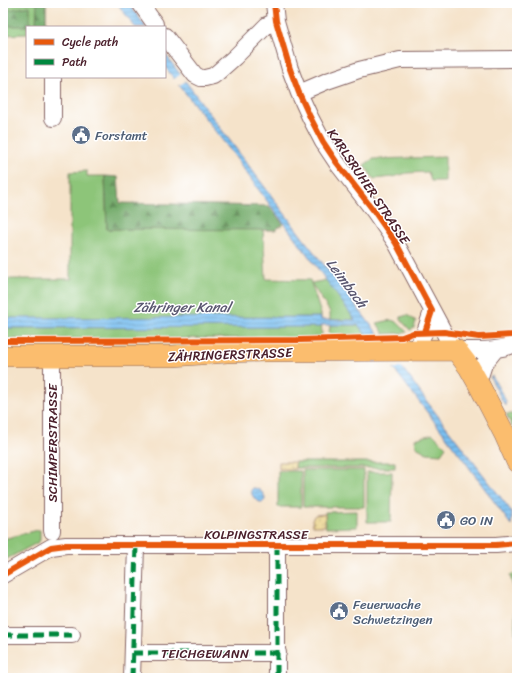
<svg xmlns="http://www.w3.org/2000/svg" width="520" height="681" viewBox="0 0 520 681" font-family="Sriracha,sans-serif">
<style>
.green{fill:#8dc579;stroke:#6c7252}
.forest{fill:url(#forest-firs);stroke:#5e644a}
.sand{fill:url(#sand-dots);stroke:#9c7c64}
.water{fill:url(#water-rules);stroke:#626f8e}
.pier{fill:#f5e3ca}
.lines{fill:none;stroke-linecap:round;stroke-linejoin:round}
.minor-casing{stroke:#866463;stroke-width:18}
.major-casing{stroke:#866463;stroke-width:22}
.minor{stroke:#fff;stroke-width:16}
.major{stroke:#fbbd6e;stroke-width:21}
.quiet{stroke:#00873e;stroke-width:5;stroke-dasharray:10 5;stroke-linecap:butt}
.cycleway-casing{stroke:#fff;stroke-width:8}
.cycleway{stroke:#e8590c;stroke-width:6}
.labels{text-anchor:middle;stroke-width:3;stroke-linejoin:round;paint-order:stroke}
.service-label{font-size:13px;fill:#4e5e75;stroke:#fff;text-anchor:start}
.street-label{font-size:13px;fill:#4a1f2b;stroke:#fff}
.water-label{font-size:14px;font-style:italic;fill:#5a5770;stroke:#fff}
</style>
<defs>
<pattern id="forest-firs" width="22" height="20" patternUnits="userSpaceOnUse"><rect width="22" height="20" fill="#72aa69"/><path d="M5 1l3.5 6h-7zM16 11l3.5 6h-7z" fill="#608a57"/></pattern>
<pattern id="sand-dots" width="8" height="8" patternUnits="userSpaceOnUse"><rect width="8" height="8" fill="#eeda9e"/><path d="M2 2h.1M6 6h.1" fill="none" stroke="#cebb88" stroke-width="1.8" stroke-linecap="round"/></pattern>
<pattern id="water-rules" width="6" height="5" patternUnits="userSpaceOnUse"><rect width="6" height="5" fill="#79bff1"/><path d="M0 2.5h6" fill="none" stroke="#659bc3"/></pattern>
</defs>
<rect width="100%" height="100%" fill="#fff"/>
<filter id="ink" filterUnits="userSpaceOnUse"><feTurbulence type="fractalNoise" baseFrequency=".025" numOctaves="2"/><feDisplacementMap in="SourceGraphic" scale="8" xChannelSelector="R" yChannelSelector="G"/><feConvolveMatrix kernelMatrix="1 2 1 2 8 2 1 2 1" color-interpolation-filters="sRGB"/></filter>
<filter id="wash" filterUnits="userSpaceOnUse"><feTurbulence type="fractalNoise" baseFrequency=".012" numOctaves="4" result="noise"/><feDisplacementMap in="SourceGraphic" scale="16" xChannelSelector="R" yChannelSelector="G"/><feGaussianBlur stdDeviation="0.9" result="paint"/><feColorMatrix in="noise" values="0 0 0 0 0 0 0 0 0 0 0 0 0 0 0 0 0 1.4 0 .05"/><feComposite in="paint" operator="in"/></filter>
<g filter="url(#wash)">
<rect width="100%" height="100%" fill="#f5e3ca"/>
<path class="green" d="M3,3H46V26H42L41,27H27V34L3,35Z
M445,157V181H431L428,172L407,173L393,177L374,179L364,165L373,159Z
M87,171V176H105L107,229H263L266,279L310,280L321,314L322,336L310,338L3,339V279H73L70,277V172Z
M327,280L355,320H330V312L311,283Z
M407,315L416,321L414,328L410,330L401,320V317Z
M391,320L397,322L407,332L404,333L384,334L377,323Z
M330,325H358L367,335H331L329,333Z
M231,342L173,348V344L3,345V343Z
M506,414H514L517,415V417L513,418V423L517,424V436Z
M433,434L446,447L441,454L427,453L416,447L415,439Z
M295,462H395V468H295Z
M303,470H364V507H303Z
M278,471H301V507H278Z
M367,472H392L391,522H367Z
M357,511V527L326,528L325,512Z
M38,530H40V540L39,542L3,561V539Z
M513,573L517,588V633H515V593L510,576Z"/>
<path class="forest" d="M37,3H46V26H36Z
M30,6V26H3V11Z
M105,176L118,177L120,203L269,206L283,224L275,230L107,229Z"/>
<path class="sand" d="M279,462H295V469H279Z
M325,514V526H313L312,519L315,515Z"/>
<path class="water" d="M117,3H128L146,27H135Z
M165,54L303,238L378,334L425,399L512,512V519L511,525L463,459L394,369L358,325H322L321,327L3,328V318L318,317H321V320H355L310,258L258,189L233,154L165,67Z
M492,376L506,401L505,406L490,377Z
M253,488C259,488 265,493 265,500L263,502H260C255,500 251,495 251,490Z"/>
<path class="pier" d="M181,74L186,81L178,86L173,80Z
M378,334L404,368H391L367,335Z"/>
</g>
<g filter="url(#ink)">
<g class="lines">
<defs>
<path id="minor" d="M140,3L155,24
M274,3L276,21L290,69L299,93L310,117L323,142L337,163L374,211L396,243L447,338L456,350C472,350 506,352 517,342
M165,36L195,75L201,78H205L213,76L217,73L235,57L267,25L276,21
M299,93L327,81L359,70L400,60L517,59
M53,118V77
M416,350L426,329L432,311
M52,356V531
M478,383L484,364L496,349
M277,545V678
M3,575L51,547L66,545H496L517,543
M3,635H72
M133,653H278
M132,678L136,545"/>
<path id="major" d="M3,356H173L227,352L265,351L456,350L469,367L478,383L505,435L517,462"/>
</defs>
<use href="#minor" class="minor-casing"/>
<use href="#major" class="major-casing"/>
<use href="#minor" class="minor"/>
<use href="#major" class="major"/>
<path class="quiet" d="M277,545V678
M3,635H72
M133,653H278
M132,678L136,545"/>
<defs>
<path id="cycleway" d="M274,3L276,21L290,69L299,93L310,117L323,142L337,163L374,211L396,243L432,311L425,332
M3,341L299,340L369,338L402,337L413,333L444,332L479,337L512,335L517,332
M3,575L51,547L66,545H496L517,543"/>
</defs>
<use href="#cycleway" class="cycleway-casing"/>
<use href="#cycleway" class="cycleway"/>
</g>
</g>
<defs>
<symbol id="civic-disc" viewBox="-11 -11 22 22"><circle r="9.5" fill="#5c6f8a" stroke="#fff"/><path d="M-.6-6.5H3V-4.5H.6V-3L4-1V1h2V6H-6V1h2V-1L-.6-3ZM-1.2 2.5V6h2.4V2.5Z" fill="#fff"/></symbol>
</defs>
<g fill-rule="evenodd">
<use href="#civic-disc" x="70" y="124" width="22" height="22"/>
<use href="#civic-disc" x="435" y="509" width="22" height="22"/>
<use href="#civic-disc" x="328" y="600" width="22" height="22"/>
</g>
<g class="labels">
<g class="service-label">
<text x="95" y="140">Forstamt</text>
<text x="460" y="525">GO IN</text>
<text x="353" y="609">Feuerwache<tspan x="353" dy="15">Schwetzingen</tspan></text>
</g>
<g class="street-label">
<text transform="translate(369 186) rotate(56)" y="5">KARLSRUHER STRASSE</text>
<text transform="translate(230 354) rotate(-2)" y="5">ZÄHRINGERSTRASSE</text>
<text transform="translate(52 443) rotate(-90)" y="5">SCHIMPERSTRASSE</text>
<text x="256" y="539">KOLPINGSTRASSE</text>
<text x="205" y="658">TEICHGEWANN</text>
</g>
<g class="water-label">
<text transform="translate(347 283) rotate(53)" y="5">Leimbach</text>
<text x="182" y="312">Zähringer Kanal</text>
</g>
</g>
<rect width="520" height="681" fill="none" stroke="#fff" stroke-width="16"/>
<rect x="26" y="26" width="140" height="52" fill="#ffffff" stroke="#b7a5aa"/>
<rect x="34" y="39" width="20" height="6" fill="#e8590c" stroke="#b7a5aa"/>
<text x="62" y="46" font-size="12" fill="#4a1f2b">Cycle path</text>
<rect x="34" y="59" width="20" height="6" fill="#00873e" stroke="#b7a5aa"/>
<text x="62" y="66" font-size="12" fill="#4a1f2b">Path</text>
</svg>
